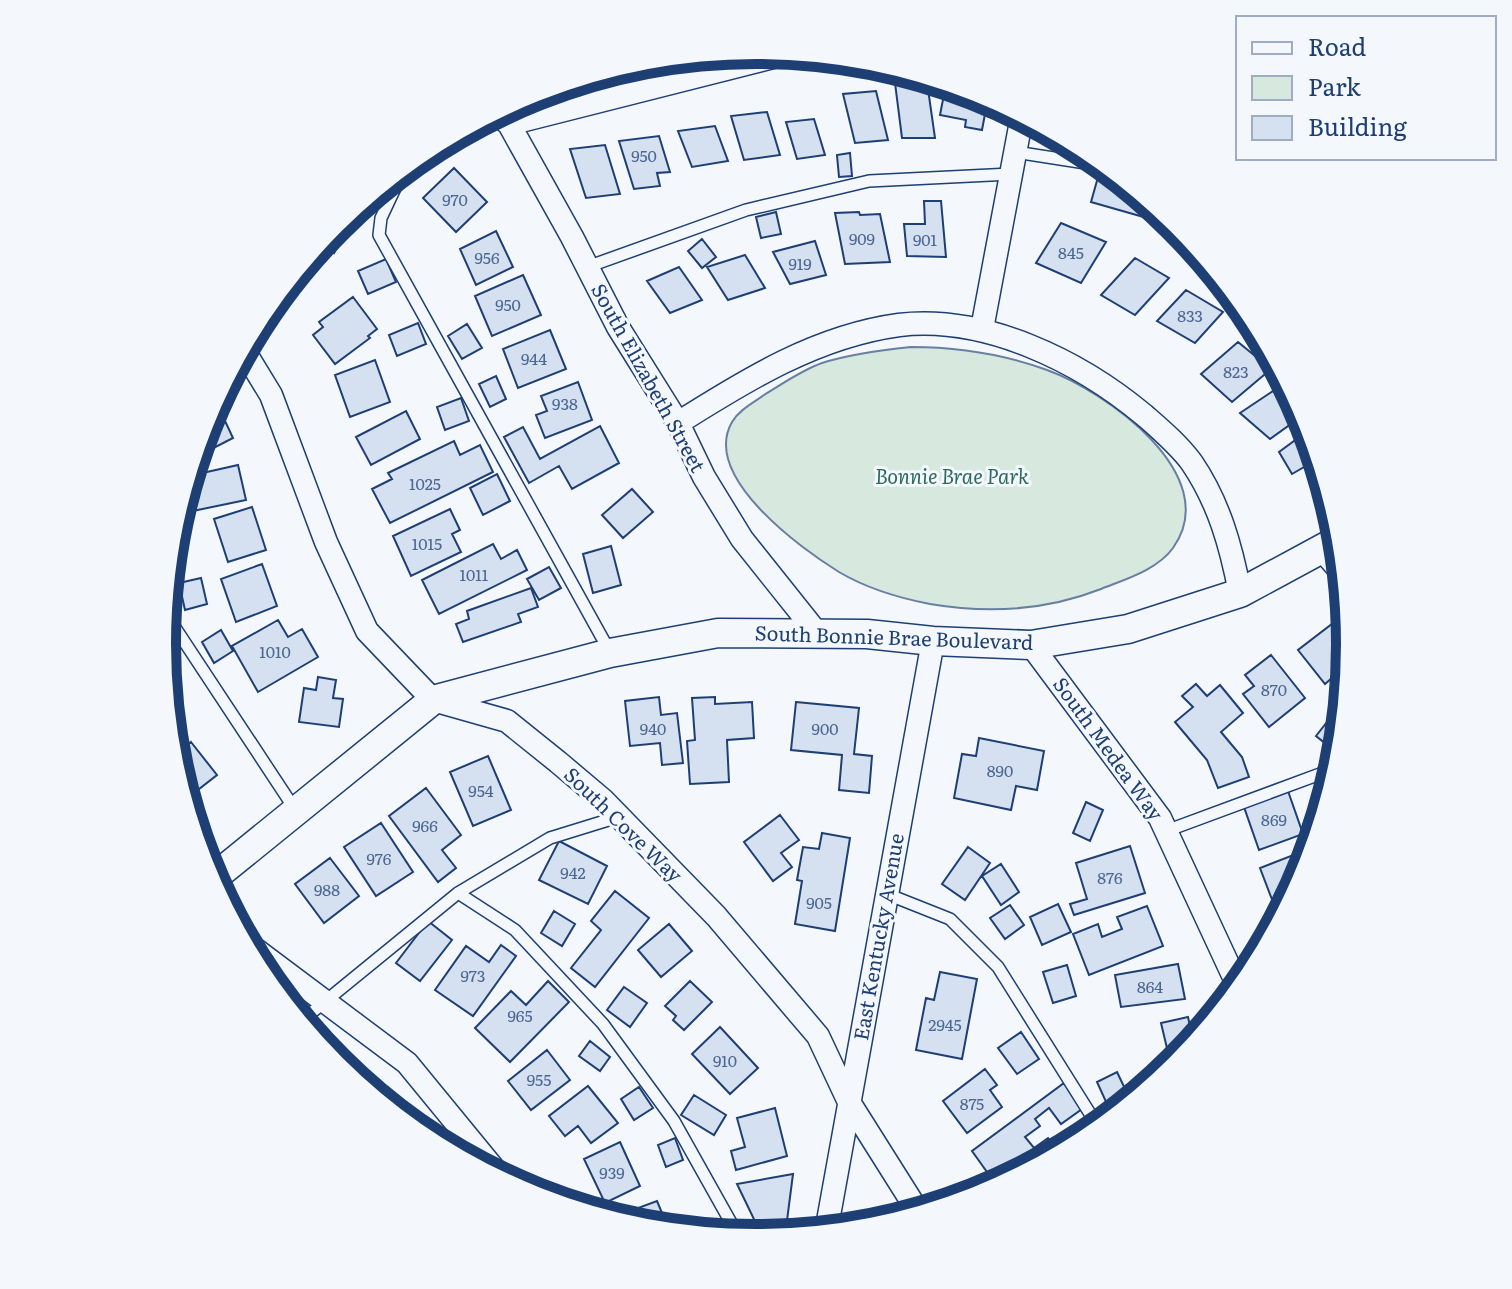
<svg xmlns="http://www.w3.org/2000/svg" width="1512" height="1289" viewBox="0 0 1512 1289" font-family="Literata,serif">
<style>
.green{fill:#d7e8df;stroke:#687fa3;stroke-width:2}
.building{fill:#d5e0f0;stroke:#1d3f73;stroke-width:2}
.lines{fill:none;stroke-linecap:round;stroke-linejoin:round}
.service-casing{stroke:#1d3f73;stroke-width:14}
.minor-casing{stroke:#1d3f73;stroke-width:25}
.tertiary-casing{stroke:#1d3f73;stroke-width:31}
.service{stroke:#f4f7fb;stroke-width:11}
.minor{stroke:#f4f7fb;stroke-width:22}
.tertiary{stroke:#f4f7fb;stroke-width:28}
.labels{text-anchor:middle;stroke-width:6;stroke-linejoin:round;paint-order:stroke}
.number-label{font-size:16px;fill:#4b6792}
.street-label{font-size:20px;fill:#1d3f73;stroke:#f4f7fb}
.park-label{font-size:20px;font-style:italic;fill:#2c6c60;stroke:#f4f7fb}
.rim{fill:none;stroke:#1d3f73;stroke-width:10}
</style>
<rect width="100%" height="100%" fill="#f4f7fb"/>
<path class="green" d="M911,347C958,347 1003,354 1047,370C1105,391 1225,475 1173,548C1157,570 1126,579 1101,589C1045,611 989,614 930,604C899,598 866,588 839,572C800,548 701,476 732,422C739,410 753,403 764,395C782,384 802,370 822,363C850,354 882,350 911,347Z"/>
<path class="building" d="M927,82L935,138H902L895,83Z
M946,84L988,98L982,130L965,127L966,120L940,115Z
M876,91L888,140L855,143L843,94Z
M767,112L780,155L744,160L731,116Z
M814,119L825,155L797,159L786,122Z
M715,126L728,161L692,167L678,131Z
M659,136L670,172L657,173L660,186L634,189L619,141Z
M1068,141L1087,150L1091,154L1066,149Z
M605,145L620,194L586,198L570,149Z
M850,153L852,176L839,177L837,155Z
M454,168L487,202L456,232L423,198Z
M1100,170L1116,175L1157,209L1154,220L1091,202Z
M924,201H941L946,257L907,256L904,224H925Z
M776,212L781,234L761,238L756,217Z
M859,212L860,215L880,214L890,262L845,264L835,213Z
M339,221L349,227L334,253L319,244Z
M1061,223L1106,242L1081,283L1036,263Z
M496,231L513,267L476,285L460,249Z
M702,239L716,257L702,268L688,251Z
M815,241L826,275L790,284L773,252Z
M745,255L765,288L728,300L707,267Z
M1135,258L1169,278L1135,315L1101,295Z
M386,259L396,282L368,294L358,271Z
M679,267L702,300L670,313L647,281Z
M523,275L541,315L492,336L475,296Z
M290,280L298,290L276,307L272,302Z
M1186,290L1223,312L1195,343L1157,321Z
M353,297L377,329L368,336L370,338L335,364L313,335L323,327L319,322Z
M418,323L426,344L397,356L389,335Z
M467,324L482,348L462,359L448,336Z
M550,330L566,369L518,388L503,349Z
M1238,342L1271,369L1232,402L1201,374Z
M375,360L390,402L350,417L335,375Z
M496,376L506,399L490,407L479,384Z
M578,382L592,420L545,438L536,415L547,411L541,396Z
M1279,387L1302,416L1270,439L1240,413Z
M461,398L469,421L445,430L437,407Z
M219,408L233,438L194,458L207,417Z
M406,411L420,439L371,465L356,437Z
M600,426L619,463L572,489L559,466L529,483L504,437L523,427L540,459Z
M1309,430L1326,484L1311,463L1292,474L1279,452Z
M454,441L460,455L480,445L493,472L390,523L372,489L392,479L388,473Z
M238,465L246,500L188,512L185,496L192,494L189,476Z
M497,474L510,501L483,515L470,488Z
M632,489L653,512L623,538L602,515Z
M252,507L266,550L228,562L214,519Z
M450,509L460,530L452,534L461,552L411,576L393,536Z
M493,544L501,559L517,550L527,570L439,614L422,580Z
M611,546L621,585L593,593L583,554Z
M262,564L277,606L236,622L221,579Z
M549,567L561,588L539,600L527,579Z
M201,578L207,604L185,610L179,583Z
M531,588L538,607L518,614L521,622L463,642L456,624L469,619L467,611Z
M1341,617L1349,628L1350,645L1347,679L1345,680L1339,672L1325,684L1298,650Z
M278,620L288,637L302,629L318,657L258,692L232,646Z
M221,630L233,651L214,663L202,642Z
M1271,655L1305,698L1269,727L1243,694L1254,686L1245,675Z
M318,677L336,680L333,698L343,699L339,727L299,722L304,688L316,690Z
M1196,684L1207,696L1220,685L1243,713L1221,732L1242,757L1249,777L1218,788L1207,760L1175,722L1193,707L1182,696Z
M659,697L661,715L677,713L683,763L662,765L660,743L630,746L625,701Z
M715,697V704L752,702L754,738L727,740L729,782L690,784L687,741L695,740L692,698Z
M796,702L859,708L854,754L872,756L869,793L839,790L842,755L791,750Z
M1331,717L1342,727L1341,744L1335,751L1316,736Z
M979,738L1044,751L1037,790L1016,786L1011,810L954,798L962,754L976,756Z
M191,742L217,775L185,800L172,748L176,754Z
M488,756L511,810L473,826L450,772Z
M426,788L461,835L442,850L456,868L438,882L389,816Z
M1288,791L1303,834L1259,850L1244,807Z
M1086,802L1103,810L1090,841L1073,833Z
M1325,807L1317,833H1315L1310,811Z
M780,815L799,840L781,853L792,867L773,881L744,842Z
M381,823L413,872L376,896L344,847Z
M822,833L850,838L835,931L795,924L802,881L797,880L803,847L819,849Z
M559,841L607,866L588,904L539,880Z
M1130,846L1145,893L1074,915L1070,904L1087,899L1076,863Z
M968,847L990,863L965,900L942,884Z
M1296,854L1304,875L1287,906L1276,910L1260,868Z
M330,858L359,896L324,923L295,884Z
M1001,864L1019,892L1001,905L982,876Z
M615,891L649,918L595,987L571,968L601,930L591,921Z
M1058,904L1071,932L1042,945L1030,917Z
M1010,905L1024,925L1005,939L990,918Z
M1147,906L1163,946L1089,975L1073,934L1098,924L1102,937L1122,929L1117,917Z
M554,911L575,924L562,946L541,933Z
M428,921L452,940L420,981L396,963Z
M669,924L692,951L661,977L638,950Z
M501,945L516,956L473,1016L435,990L466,946L489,962Z
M1178,964L1185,999L1121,1007L1115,975Z
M1067,965L1076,996L1053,1003L1043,972Z
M940,972L977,979L962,1059L916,1050L926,998L934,1000Z
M548,981L569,1002L510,1062L475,1028L511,991L526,1005Z
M690,981L712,1002L684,1030L673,1020L676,1016L665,1006Z
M624,987L647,1003L630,1027L607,1010Z
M1188,1017L1193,1040L1198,1039L1177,1064L1171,1065L1161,1023Z
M720,1027L758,1068L730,1094L692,1054Z
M1021,1032L1039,1059L1017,1074L998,1048Z
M590,1041L610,1057L600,1071L579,1056Z
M547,1050L570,1080L531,1110L508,1081Z
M985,1069L997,1085L990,1090L1002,1107L967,1133L943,1101Z
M1117,1072L1128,1095L1107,1104L1097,1082Z
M360,1081L387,1101L384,1105L358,1083Z
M1064,1083L1082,1109L1061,1124L1049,1108L1035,1119L1040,1126L1025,1137L1034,1148L1048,1138L1058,1151L1040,1164L997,1186L972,1151Z
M588,1086L618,1123L591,1143L578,1126L565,1136L549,1116Z
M639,1087L653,1108L634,1120L621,1099Z
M694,1095L726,1115L714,1135L681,1115Z
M775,1108L787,1156L736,1170L731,1151L745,1147L737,1118Z
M675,1138L683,1160L666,1167L658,1145Z
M620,1142L640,1186L605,1203L584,1159Z
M793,1174L785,1236L763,1238L737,1184Z
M657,1201L669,1230L640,1227L621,1222L619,1215Z"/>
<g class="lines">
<defs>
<path id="service" d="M1015,152L1105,166
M405,167L381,218L379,235L610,652
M587,267L746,210L869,181L1011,174
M226,381L252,363
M165,606L170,620L296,811
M1320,774L1328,798
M1166,831L1320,774L1338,765
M458,893L515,930L603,1024L674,1121L739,1237
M887,894L950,919L998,967L1099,1128
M300,1022L458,893L550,838L618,817"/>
<path id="minor" d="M496,113L509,124L572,237L618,327L678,423L704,477L742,539L817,633
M509,124L789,53
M982,329L1022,116
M243,349L271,395L326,542L367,631L433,700L507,721L558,762L603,800L716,916L818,1036L849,1102L919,1213
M678,423C746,380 817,336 899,325C986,315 1079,361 1144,415C1160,429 1179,445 1192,463C1219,503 1231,546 1240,593
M1322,550L1344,575
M1031,645L1160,818L1239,988
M244,941L407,1063L503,1180
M826,1232L933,641"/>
<path id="tertiary" d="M211,880L433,700L610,653L718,633L867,634L933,641L1031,645L1128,629L1240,593L1340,539"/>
</defs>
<use href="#service" class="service-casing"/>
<use href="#minor" class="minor-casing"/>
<use href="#tertiary" class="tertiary-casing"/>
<use href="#service" class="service"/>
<use href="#minor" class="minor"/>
<use href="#tertiary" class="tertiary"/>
</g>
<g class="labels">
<g class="number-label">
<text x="644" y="162">950</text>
<text x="455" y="206">970</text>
<text x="862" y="245">909</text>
<text x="925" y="246">901</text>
<text x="1071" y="259">845</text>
<text x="487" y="264">956</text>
<text x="800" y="270">919</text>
<text x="508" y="311">950</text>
<text x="1190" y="322">833</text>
<text x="534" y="365">944</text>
<text x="1236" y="378">823</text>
<text x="565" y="410">938</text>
<text x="425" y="490">1025</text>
<text x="427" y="550">1015</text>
<text x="474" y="581">1011</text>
<text x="275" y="658">1010</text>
<text x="1274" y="696">870</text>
<text x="653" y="735">940</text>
<text x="825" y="735">900</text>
<text x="1000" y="777">890</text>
<text x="481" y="797">954</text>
<text x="1274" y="826">869</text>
<text x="425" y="832">966</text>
<text x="379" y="865">976</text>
<text x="573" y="879">942</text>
<text x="1110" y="884">876</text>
<text x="327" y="896">988</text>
<text x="819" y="909">905</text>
<text x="473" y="982">973</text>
<text x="1150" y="993">864</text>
<text x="520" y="1022">965</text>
<text x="945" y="1031">2945</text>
<text x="725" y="1067">910</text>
<text x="539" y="1086">955</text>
<text x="972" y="1110">875</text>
<text x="612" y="1179">939</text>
</g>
<g class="street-label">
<text transform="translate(648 378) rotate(61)" y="7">South Elizabeth Street</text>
<text transform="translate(894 638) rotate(2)" y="7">South Bonnie Brae Boulevard</text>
<text transform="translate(1108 749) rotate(54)" y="7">South Medea Way</text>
<text transform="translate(623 825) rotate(44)" y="7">South Cove Way</text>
<text transform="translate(879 937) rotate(-80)" y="7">East Kentucky Avenue</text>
</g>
<g class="park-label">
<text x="952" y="484">Bonnie Brae Park</text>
</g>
</g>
<path d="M0 0H1512V1289H0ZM176 644a580 580 0 1 1 1160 0a580 580 0 1 1-1160 0Z" fill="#f4f7fb" fill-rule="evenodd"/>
<path class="rim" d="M176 644a580 580 0 1 1 1160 0a580 580 0 1 1-1160 0Z"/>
<rect x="1236" y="16" width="260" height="144" fill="#f4f7fb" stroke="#9eadc5" stroke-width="2"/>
<rect x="1252" y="42" width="40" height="12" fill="#f4f7fb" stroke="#9eadc5" stroke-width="2"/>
<text x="1308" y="56" font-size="24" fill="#1d3f73">Road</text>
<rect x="1252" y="76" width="40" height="24" fill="#d7e8df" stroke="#9eadc5" stroke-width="2"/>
<text x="1308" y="96" font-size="24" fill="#1d3f73">Park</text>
<rect x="1252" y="116" width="40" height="24" fill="#d5e0f0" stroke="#9eadc5" stroke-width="2"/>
<text x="1308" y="136" font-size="24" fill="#1d3f73">Building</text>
</svg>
